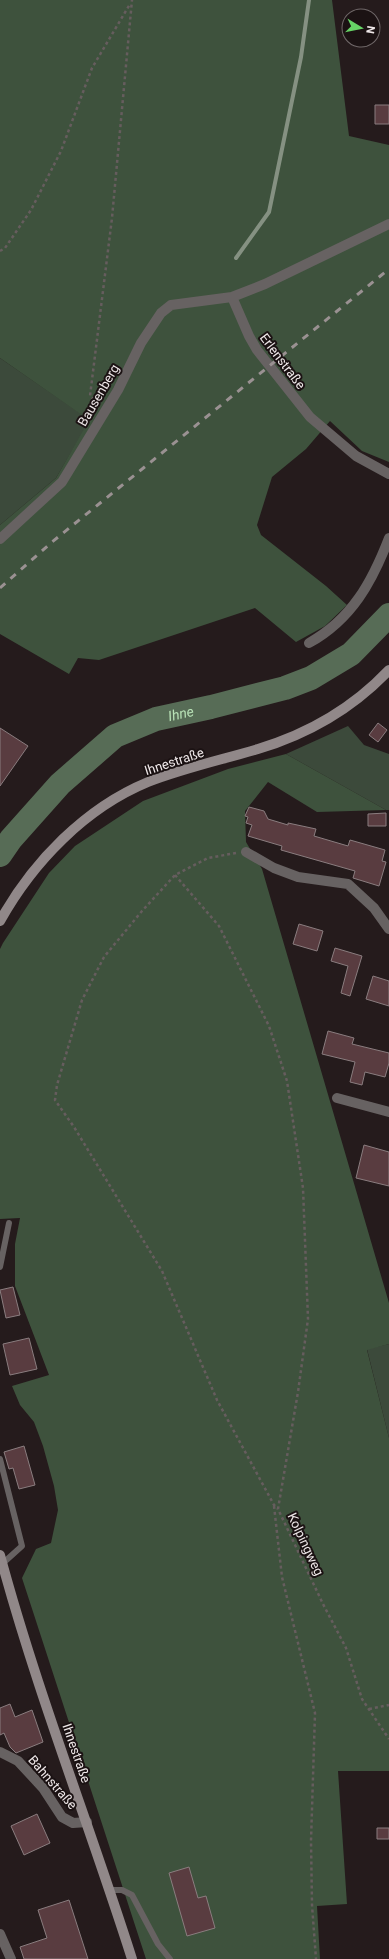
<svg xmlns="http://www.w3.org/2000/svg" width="389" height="1959" viewBox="0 0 389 1959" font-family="Roboto,sans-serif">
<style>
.green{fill:#3c4a3b}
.forest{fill:#3e523d}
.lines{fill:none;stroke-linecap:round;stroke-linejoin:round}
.stream{stroke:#859182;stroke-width:4}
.river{stroke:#576c56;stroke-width:24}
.building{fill:#593c40;stroke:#8a7d7f}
.path{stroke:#665d5e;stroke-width:2.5;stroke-dasharray:3 3;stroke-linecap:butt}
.service{stroke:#676262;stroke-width:6}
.minor{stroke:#676262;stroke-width:10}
.secondary{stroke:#918889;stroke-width:10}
.rail{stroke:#9a9192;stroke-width:3;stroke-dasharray:7 7;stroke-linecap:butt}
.labels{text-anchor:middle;stroke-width:4;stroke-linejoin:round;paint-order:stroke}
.street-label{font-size:13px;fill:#efe8e9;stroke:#1b1213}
.water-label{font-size:14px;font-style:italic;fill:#b8e1b6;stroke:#1b1213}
</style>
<rect width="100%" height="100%" fill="#251b1c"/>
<path class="green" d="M0,358L90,420L56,478L0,525Z
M348,726L364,745L389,754V810H386L286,754Z
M389,1344V1438L367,1349Z"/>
<path class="forest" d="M0,0H332L349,136L389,145V462L362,451L330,421L306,449L272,477L257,525L261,535L326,586L347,605L325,626L296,642L255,608L99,660L78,658L69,674L0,634V525L56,478L89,420L0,358Z
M286,754L386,810L317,812L268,782L245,811L246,842L262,869L389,1303V1344L367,1350L389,1438V1771H338L347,1904L317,1906L320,1959H146L22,1578L36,1549L51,1543L58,1510L54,1486L43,1446L34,1422L20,1405L12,1386L49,1375L15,1286V1244L20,1218L0,1219V949L3,943L49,873L75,846L143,801L228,769Z"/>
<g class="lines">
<path class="stream" d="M236,258L269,212L301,57L309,0"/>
<path class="river" id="s1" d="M0,855L11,839L60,784L115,736L156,719L211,707L285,688L311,678L351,654L389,615"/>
</g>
<path class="building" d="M375,105H389V124H375Z
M378,723L387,730L378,742L369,735Z
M0,728L28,746L0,786Z
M249,807L264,811L268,819L288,825V823L316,829L314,836L348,846L350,840L385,850L382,861L386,862L379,886L353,878L355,871L281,850L282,846L248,836L252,825L246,823L248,817L245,816Z
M386,813V826H368V814Z
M299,924L323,931L317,951L293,944Z
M335,948L362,956L350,996L341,993L348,966L331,961Z
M373,976L389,981V1006L366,999Z
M328,1031L354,1038L352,1044L389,1053V1063L385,1077L365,1072L362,1085L350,1082L355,1062L322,1054Z
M364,1145L389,1152V1186L356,1178Z
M13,1287L20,1315L6,1318L0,1290Z
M29,1338L37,1369L10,1375L3,1344Z
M24,1446L35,1485L19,1489L13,1468L9,1469L4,1452Z
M10,1704L15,1717L32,1710L43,1742L16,1753L10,1747L4,1733L0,1735V1708Z
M37,1814L50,1843L24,1855L11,1826Z
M377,1828H389V1839H377Z
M189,1867L198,1898L206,1896L215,1928L187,1936L169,1873Z
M69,1900L88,1959H24L20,1947L47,1938L38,1910Z"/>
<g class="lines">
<path class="path" d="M0,251L5,248L31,210L61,151L92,68L130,4
M98,404L90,396L112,218L132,0
M236,853L208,858L175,875L142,911L104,957L82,1000L57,1085L55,1100L74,1127L162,1271L217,1400L274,1505L278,1509
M175,875L219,926L269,1026L287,1081L303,1188L308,1319L298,1392L278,1509L323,1604L346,1648L362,1699L389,1739
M274,1506L282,1577L315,1713L311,1841L312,1905L316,1959
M369,1709L389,1705"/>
<path class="service" d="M0,1267L9,1223
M0,1459L22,1546L2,1564
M110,1890H122L132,1895L158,1944L170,1959"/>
<path class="minor" d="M232,297L249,336L257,350L310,417L356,456L389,474
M0,539L62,482L118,390L141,343L161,313L171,305L232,297L265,284L389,224
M309,643C352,619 372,582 389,538
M246,852L274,868L298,877L348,884L374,908L389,929
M337,1098L389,1112
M0,1752L18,1761L43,1788L62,1817L73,1823L87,1822
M0,1934L11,1959"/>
<path class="secondary" d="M0,921C33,862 85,808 148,782C184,768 221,760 258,749C308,734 353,708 389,670
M0,1555C37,1692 89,1824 132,1959"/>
<path class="rail" d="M0,588L52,542L389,269"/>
</g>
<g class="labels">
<g class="street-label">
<text transform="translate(283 361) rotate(53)" y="5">Erlenstraße</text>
<text transform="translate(98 395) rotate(-60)" y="5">Bausenberg</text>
<text transform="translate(174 761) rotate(-18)" y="5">Ihnestraße</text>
<text transform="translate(306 1544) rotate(65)" y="5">Kolpingweg</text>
<text transform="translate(77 1753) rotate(71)" y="5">Ihnestraße</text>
<text transform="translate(53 1782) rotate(49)" y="5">Bahnstraße</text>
</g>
<g class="water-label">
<text dy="5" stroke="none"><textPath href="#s1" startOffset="236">Ihne</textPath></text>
</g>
</g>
<g transform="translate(361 28) rotate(100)"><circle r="19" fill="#1b1213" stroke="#706869"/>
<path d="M0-3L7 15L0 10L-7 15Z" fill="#66d466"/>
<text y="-6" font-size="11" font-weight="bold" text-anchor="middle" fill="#efe8e9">N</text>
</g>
</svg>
